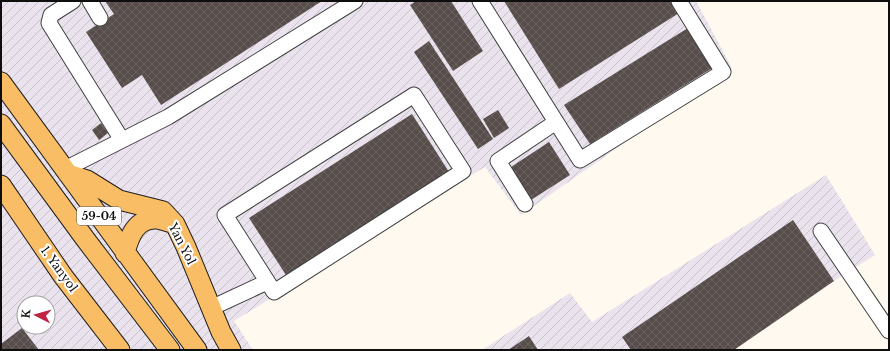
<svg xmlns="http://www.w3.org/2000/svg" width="890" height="351" viewBox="0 0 890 351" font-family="'Libre Baskerville',serif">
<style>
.industrial{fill:url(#industrial-furrows);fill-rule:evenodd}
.building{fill:url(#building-cross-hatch)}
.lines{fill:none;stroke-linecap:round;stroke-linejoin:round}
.minor-casing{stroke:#414141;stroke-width:17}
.major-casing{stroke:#1f1f1f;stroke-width:21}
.minor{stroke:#fff;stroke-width:15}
.major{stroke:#f9bd65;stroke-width:19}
.labels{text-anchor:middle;stroke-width:4;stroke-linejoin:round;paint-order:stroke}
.shield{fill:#fff;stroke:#565656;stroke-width:1}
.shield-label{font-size:11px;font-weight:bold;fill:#0e0e0e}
.street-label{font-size:12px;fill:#0e0e0e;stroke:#fff}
</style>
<defs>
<pattern id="industrial-furrows" width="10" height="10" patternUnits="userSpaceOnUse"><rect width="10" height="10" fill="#eae3ed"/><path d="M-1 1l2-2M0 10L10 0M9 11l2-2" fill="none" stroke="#c8c2ca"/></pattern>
<pattern id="building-cross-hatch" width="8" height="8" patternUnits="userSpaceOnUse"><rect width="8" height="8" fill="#574d4a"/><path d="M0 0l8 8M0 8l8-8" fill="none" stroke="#6a6260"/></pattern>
</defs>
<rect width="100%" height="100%" fill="#fff9ef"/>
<path class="industrial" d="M1,1H696L732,68L521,215L485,167L234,321L253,350H1ZM24,303H48V327H24Z
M826,175L875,255L725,350H482L570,293L592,322Z"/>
<path class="building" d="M105,1H322L161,105L142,75L122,88L86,32L114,14Z
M416,1H451L483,51L453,71L410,5Z
M504,1H671L679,13L559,89Z
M688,28L714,67L590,144L564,105Z
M429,41L493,139L478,149L414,52Z
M498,110L509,128L494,138L483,119Z
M412,114L449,172L286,275L249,218Z
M101,123L108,133L99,140L92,130Z
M549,142L570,175L531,200L511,167Z
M793,220L834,281L734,350H631L622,337Z
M22,328L39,350H1V344Z
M529,336L538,350H508Z"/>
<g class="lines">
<defs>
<path id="minor" d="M73,1L51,15L49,23L122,140
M90,1L100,18
M480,1L580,160L723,72L679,1
M414,95L463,171L274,292L225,215Z
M65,169L168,117L355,1
M525,204L498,161L556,122
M821,231L889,331
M211,308L267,282"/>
<path id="major" d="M1,82L197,350
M1,124L86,240L170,350
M68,174L87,180L119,200L163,211L175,224L186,247L221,332L231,350
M1,185L63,276L120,350
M125,253C129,237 136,218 156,219C161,219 167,222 172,223"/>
</defs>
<use href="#minor" class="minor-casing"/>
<use href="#major" class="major-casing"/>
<use href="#minor" class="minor"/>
<use href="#major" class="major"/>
</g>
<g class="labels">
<rect class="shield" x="77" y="207" width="44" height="18" rx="3"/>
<g class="shield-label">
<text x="99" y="220">59-04</text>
</g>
<g class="street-label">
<text transform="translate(182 244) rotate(63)" y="4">Yan Yol</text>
<text transform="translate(59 269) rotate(54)" y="4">1. Yanyol</text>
</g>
</g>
<rect width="890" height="351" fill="none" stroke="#0e0e0e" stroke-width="4"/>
<g transform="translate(36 315) rotate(276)"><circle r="19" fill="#ffffff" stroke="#9f9f9f"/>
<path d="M0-3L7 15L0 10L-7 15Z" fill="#c02445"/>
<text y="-6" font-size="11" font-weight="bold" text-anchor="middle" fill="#0e0e0e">K</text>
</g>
</svg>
